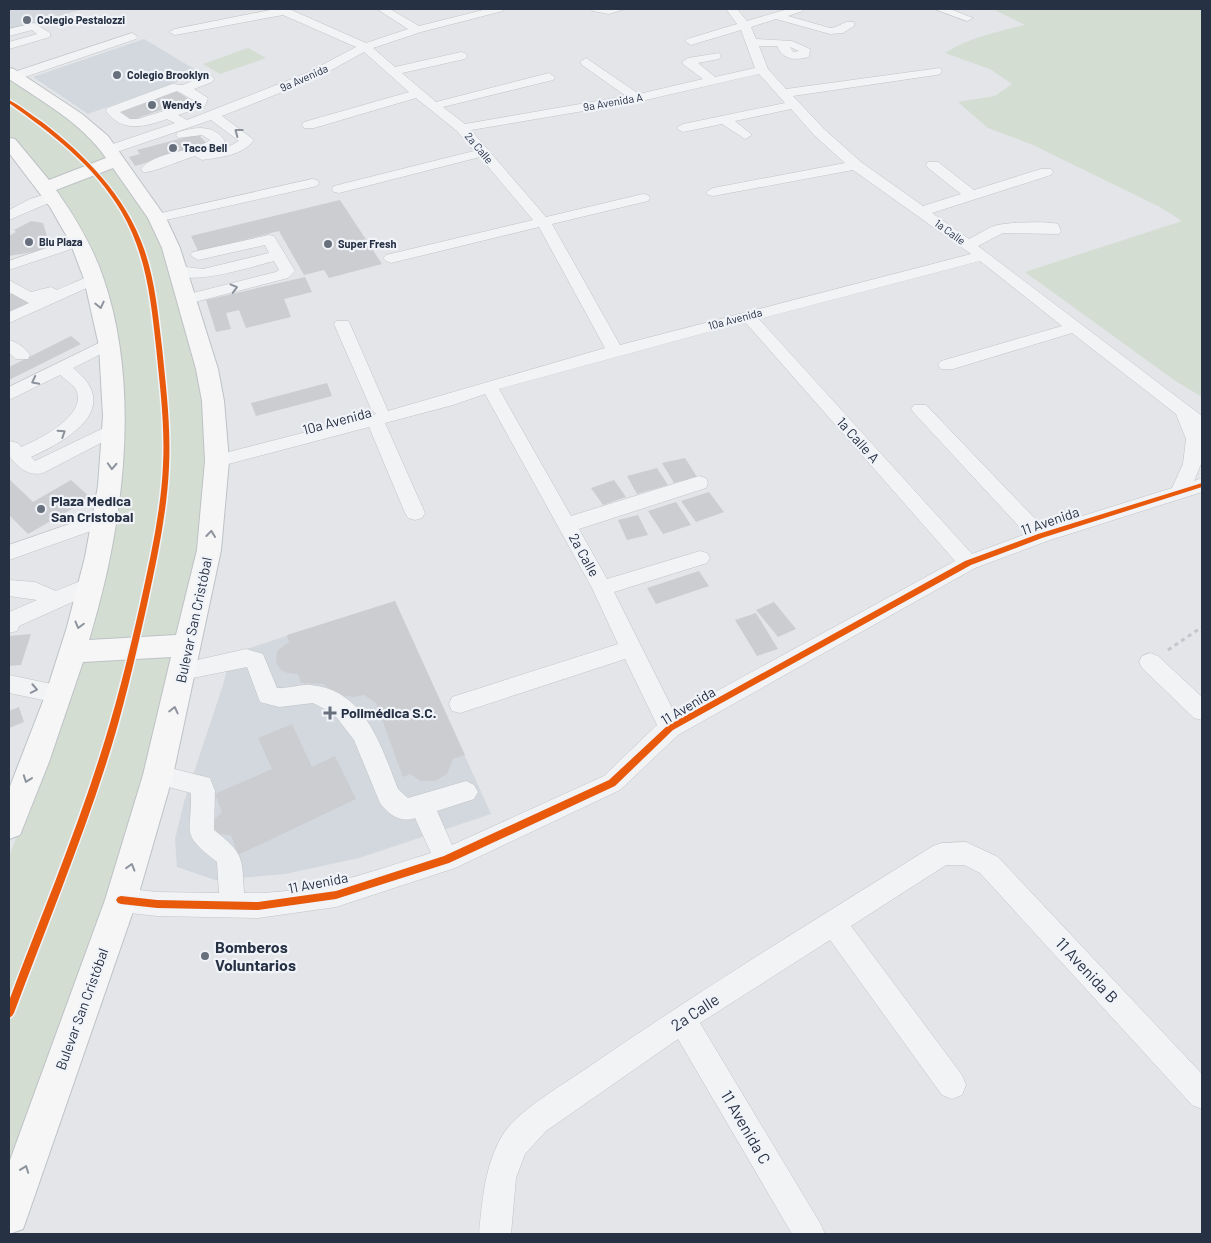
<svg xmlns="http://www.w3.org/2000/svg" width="1211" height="1243" viewBox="0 0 1211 1243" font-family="Barlow,sans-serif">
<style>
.built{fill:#d3d8df}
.green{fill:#d3ddd2}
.building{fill:#cbcdd1}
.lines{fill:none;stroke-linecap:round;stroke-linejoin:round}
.minor-casing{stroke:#c1c3c6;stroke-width:1}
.major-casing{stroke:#bec2c6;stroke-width:2}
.path{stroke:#c4c6cb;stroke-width:3;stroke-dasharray:4 4;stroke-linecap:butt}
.minor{fill:#f2f3f5;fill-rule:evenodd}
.major{fill:#f6f6f7;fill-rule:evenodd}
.cycleway-casing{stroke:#f0f3f8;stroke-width:3}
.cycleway{fill:#e8590c;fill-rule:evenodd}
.oneway{stroke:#8c929c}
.oneway2{stroke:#8e949e}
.poi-dot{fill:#69707d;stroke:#f0f3f8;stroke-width:2}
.labels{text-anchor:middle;stroke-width:4.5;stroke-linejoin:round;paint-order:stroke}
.far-poi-label{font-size:11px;font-weight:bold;fill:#273144;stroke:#f0f3f8;text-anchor:start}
.far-street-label{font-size:11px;fill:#273144;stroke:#f0f3f8}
.street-label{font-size:14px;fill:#273144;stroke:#f0f3f8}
.poi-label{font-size:14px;font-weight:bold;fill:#273144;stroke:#f0f3f8;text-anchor:start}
.near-poi-label{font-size:16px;font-weight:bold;fill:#273144;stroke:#f0f3f8;text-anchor:start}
.near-street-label{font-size:16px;fill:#273144;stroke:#f0f3f8}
</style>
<rect width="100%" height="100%" fill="#e3e5e8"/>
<path class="built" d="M9,9H83L9,30Z
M144,39L201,73L88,114L33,77Z
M395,601L491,814L359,858L285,874L215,880L177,867L175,839L184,802L223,685L231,654Z"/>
<path class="green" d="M993,9H1202V397L1174,380L1025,272L1182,221L1160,207L1033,145L988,128L958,102L995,96L1012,84L990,69L945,53C970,37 997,32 1025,25Z
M248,48L266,58L220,74L203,64Z
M9,76L76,123L113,160L50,183L29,156L9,136Z
M115,164L162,241L196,356L207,422L208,489L181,640L81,644L117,341L53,187Z
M178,651L119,865L9,1177V856L41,776L77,656Z"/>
<path class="building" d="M175,90L190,100L129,121L115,111Z
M198,134L208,145L135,166L129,157L140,154L137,150Z
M340,200L382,264L329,278L324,270L304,275L279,231L198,251L191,236Z
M31,221L43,223L51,249L9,256V236L16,232L14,230Z
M305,277L312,292L284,299L291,317L246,328L239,310L226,313L231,329L216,332L206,300Z
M14,292L30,302L9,313V295Z
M71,336L81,344L9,380V367Z
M327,383L332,396L256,416L251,403Z
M685,458L697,477L674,483L662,463Z
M657,468L668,485L637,494L627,476Z
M9,479L33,502L71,480L91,498L28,534L9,515Z
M614,480L626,497L603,505L591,488Z
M709,492L724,512L696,522L681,501Z
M676,502L691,525L663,534L648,511Z
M638,515L648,535L627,540L618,520Z
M699,571L709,586L656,604L647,588Z
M395,601L465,755L453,759L447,774L435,781H421L410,774L403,777L376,703L364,695L354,697L338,695L323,684L301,683L298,674L287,673L280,669L276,663L277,651L289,642L287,635Z
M774,602L796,629L778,637L756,610Z
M756,613L778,649L757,656L735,620Z
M31,634L21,665L9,666V636Z
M19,707L24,722L9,728V711Z
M292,724L312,767L335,756L356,799L238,855L231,835L219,834L213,826L214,820L222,812L215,794L272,769L258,738Z"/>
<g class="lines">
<defs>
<path id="minor" d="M275,9H289L366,43L408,29L377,9H390L419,26L487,9H504L503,11L421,32L373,48L395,67L461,52L465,53L467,56L465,59L402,73L436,102L549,73L555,77L553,80L443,107L465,124L626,96L582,65L580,62L586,58L639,94L703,79L684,65L682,62L688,58L719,53L721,56L719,59L698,63L715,77L755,68L741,30L691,45L685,41L687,39L737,24L726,9H737L747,21L788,9H804L803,11L788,16L830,28C839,28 845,19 854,22V26L843,33L830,34L776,19L751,27L756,39L792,41L810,49L809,57C795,60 784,61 777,46H759L768,69L786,89L940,68L942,71L940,74L936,75L793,96L824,129L861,162L923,206L961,194L928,168L926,165L928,162H938L974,190L1041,169H1051L1053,172L1051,175L932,213L969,239C977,235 986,229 994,226C1005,222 1048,221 1058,224L1061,231L1059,234L1003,233L978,246L1202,416L1201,464L1194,481L1202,478V492L1047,541L975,568L678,735L620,790L455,868L336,907L258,918L157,916L121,912L112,909L108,900L112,891L121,888L157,892L219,893L217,862C179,832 192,836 191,793L150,782L146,775L150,768L158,765L210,778L215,791L214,830C244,854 242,856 244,893C308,895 370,872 431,853L415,818C400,823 389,815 380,803L354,740L334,714L313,703L279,707L260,702L247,667L183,680L175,677L172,671L175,665L246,649L263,654L277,688C288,689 300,684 311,685C365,690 381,746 398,789L408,798L466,781L474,785L478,792L474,799L437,811L452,845L604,776L657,725L625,659L460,713L452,711L449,704L452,697L618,644L592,588L485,394L453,405L385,423L425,513L422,518L415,520L408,518L405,513L369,427L217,467L210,465L208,461L210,457L217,455L376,414L371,409L334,324L336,321H348L350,324L388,411L605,348L539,227L391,263L386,261L383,258L386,255L533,220L480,157L339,193L334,192L332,189L334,186L474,151L457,131L416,98L314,128H304L302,125L304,122L409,92L364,52L315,79L222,116L254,140C242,156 220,157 202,160L195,156C184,159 150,174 143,172L141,169C156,150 191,154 210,140L202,135L178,138L176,135L178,132C197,127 212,124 225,141L213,150L228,147L239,141L211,120L114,153H104L102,150L104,147L175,123L167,119C144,127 122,133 106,111L107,108L172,84L183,85L204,76H212L214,79L212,82L194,89L208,98L205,106L178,115L187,120L307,73L356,47L283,15L175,35L169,32L175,29ZM790,47L799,51L793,52ZM759,74L785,103L683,124L676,128L683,132L722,124L745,139L752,135L735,121L791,109L814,135L845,163L713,188L706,192L708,195L713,196L853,170L971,254L620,345L552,224L648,201L650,198L648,195L643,194L546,217L471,130L637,102ZM177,91L195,101L138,119H130L120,112ZM980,261L1062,326L941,361L938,365L941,369H953L1072,333L1176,414L1186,439L1183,464L1172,488L1044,528L926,405H914L911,409L914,413L1026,534L972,554L759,319ZM745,322L955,561L675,714L614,592L707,563L710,558L707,553L700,551L607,579L579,529L706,488L708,483L706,478L699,476L571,516L499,389Z
M591,9H625L609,14L593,11Z
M934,9H950L973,18L967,21Z
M34,23L50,33V37L9,49V42L37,34L32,30L9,36V29Z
M132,33L138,37L136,39L19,79L15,80L9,76L11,73Z
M312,179L317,180L319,183L317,186L157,222L150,218L157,214Z
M53,192L58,193L60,196L58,199L9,220V210L30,199Z
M269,235L274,236L295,271L288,278L187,304L181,302L179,299L181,296L276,272L279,270L274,261C254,266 183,289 170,271L178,266L203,269L269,253L265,245L198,260L190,255L193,252Z
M78,237L83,239L86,242L83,245L9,270V261Z
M94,274L102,279L100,282L9,323V312L29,303L9,292V280L31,292L51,287L57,290Z
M109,338L115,339L117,343L115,347L73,368C124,408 68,440 31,457L35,461L114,423L120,425L123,429L120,433L43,473C27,477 18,466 9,456V441L18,443L21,447C38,440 91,414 75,388C71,383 65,379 60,375L9,400V387Z
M9,340C17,342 26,348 30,355L28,359H16L9,353Z
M104,512L111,514L114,519L111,524L9,560V545Z
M90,577L97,579L100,585L97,591L19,626L17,631L9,633V612L37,600L9,596V580L35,582L56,591Z
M1150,653L1158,656L1202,697V720L1194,718L1142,668L1139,662L1142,656Z
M9,675L66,687L69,694L66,701L58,703L9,693Z
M966,842L998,857L1202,1074V1109L1192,1105L980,873L964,865H946L851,926L962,1075L966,1085L962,1095L952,1099L942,1095L830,940L700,1023L820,1223L825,1234H792L678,1039L546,1131L525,1154L516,1178L511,1234H479C482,1201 485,1165 502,1136C516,1111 566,1083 590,1066C702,989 818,918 933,846L942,843Z"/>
<path id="major" d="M9,68L14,69L82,114L108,136L166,218L180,248L218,369L224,401L229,461L221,550L173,775L137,900L28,1215L23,1229L9,1234V1163L105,900L143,775L171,657L83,662L49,762L24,825L20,835L9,839V789L45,696L67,627L85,557L98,486L103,416L99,346L84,279L70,242L50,207L9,153V138L15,139L49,180L106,158C82,123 43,102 9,79ZM113,168L148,218L162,248L196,369L202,401L205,461L197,550L176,635L89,640C123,529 142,389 103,277C92,245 75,217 56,190Z"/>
</defs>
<use href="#minor" class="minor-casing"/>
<use href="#major" class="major-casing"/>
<path class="path" d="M1168,650L1202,627"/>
<use href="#minor" class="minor"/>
<use href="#major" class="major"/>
<defs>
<path id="cycleway" d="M9,100C21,106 31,115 42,122C85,155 126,196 144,249C155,280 158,314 162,347C166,387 171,426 169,467C167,513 157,559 147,605C135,658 123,712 106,764C79,848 45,930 14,1013L12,1016L9,1018V1001C39,921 72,843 98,762C115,710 128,658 140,605C150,559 161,512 163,465C165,425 160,387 156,347C151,300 146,253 121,211C94,165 51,133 9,103Z
M1202,483V487L1042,538L971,565L673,730L615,786L449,863L336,899L258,910L157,908L121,904L118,903L116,900L118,897L121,896L157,900L258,902L336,891L444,856L609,780L667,726L965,561L1038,534Z"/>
</defs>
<use href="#cycleway" class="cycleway-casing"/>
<use href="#cycleway" class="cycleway"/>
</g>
<defs><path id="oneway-chevron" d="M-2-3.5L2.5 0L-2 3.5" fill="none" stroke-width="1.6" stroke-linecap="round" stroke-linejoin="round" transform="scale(1.25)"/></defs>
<g class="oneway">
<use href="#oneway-chevron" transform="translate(238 132) rotate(-143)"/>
<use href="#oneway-chevron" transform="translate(234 288) rotate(-15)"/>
<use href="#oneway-chevron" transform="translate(35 381) rotate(153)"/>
<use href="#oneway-chevron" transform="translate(62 433) rotate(-33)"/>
<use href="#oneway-chevron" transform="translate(34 689) rotate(11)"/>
</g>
<g class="oneway2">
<use href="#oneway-chevron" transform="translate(100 305) rotate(77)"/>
<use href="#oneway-chevron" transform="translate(112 466) rotate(93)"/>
<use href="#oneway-chevron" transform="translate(211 534) rotate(-84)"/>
<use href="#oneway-chevron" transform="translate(79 625) rotate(105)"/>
<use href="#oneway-chevron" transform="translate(174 710) rotate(-77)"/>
<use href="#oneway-chevron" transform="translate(27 779) rotate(110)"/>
<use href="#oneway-chevron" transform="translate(131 867) rotate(-73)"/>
<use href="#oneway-chevron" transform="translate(25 1169) rotate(-70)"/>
</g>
<g class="poi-dot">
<circle cx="27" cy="20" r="5"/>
<circle cx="117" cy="75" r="5"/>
<circle cx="152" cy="105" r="5"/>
<circle cx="173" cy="148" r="5"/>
<circle cx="29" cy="242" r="5"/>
<circle cx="328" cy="244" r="5"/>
<circle cx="41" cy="509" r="5"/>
<path d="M327.5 705.5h5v5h5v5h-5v5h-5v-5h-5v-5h5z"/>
<circle cx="205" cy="956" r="5"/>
</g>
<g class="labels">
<g class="far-poi-label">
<text x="37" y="24">Colegio Pestalozzi</text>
<text x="127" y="79">Colegio Brooklyn</text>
<text x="162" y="109">Wendy's</text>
<text x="183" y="152">Taco Bell</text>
<text x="39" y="246">Blu Plaza</text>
<text x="338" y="248">Super Fresh</text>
</g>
<g class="far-street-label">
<text transform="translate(304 78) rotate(-24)" y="4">9a Avenida</text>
<text transform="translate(613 102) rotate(-10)" y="4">9a Avenida A</text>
<text transform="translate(479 148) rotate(50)" y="4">2a Calle</text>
<text transform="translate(950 232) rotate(36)" y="4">1a Calle</text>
<text transform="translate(735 319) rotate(-15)" y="4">10a Avenida</text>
</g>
<g class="street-label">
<text transform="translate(337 421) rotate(-15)" y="5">10a Avenida</text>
<text transform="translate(858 440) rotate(48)" y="5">1a Calle A</text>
<text transform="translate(1050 521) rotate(-19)" y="5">11 Avenida</text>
<text transform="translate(584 555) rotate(61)" y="5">2a Calle</text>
<text transform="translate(194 620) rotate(-78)" y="5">Bulevar San Cristóbal</text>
<text transform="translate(688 706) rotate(-31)" y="5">11 Avenida</text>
<text transform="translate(318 883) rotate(-11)" y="5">11 Avenida</text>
<text transform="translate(82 1009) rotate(-70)" y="5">Bulevar San Cristóbal</text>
</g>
<g class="poi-label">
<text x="51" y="506">Plaza Medica<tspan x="51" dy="16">San Cristobal</tspan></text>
<text x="341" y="718">Polimédica S.C.</text>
</g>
<g class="near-poi-label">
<text x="215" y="953">Bomberos<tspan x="215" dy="18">Voluntarios</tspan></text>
</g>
<g class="near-street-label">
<text transform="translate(1087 970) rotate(47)" y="6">11 Avenida B</text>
<text transform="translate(695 1012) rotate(-33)" y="6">2a Calle</text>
<text transform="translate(746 1127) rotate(60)" y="6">11 Avenida C</text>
</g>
</g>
<rect width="1211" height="1243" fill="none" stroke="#273144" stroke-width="20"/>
</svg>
